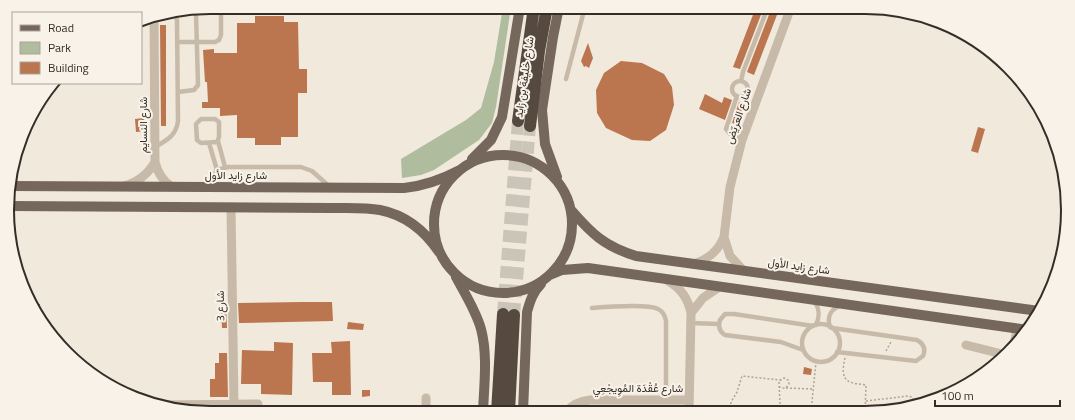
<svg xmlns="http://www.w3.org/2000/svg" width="1075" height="420" viewBox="0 0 1075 420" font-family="'Titillium Web',Vazirmatn,sans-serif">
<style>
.green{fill:#afbd9e}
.building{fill:#bb754f}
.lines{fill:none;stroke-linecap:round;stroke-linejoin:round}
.highway-tunnel{stroke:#cbc4b8;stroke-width:12;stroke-dasharray:12 6;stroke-linecap:butt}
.path{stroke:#b2a494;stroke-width:1.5;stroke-dasharray:2 2;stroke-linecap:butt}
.lane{stroke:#c7baa9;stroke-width:4.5}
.street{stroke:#c7baa9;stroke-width:9}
.primary{stroke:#75675b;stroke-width:10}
.highway{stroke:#554940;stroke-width:12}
.labels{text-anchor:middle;stroke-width:4;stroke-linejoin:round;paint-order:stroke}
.street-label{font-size:11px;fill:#352e28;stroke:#f8f2e8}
.rim{fill:none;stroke:#352e28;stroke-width:2}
</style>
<rect width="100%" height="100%" fill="#f0e9dc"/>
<path class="green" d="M503,7H511L496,107L492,123L479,140L434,170L421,175L402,178L401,159L466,120L481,108L494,62Z"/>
<path class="building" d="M756,7H764L740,69L733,67Z
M772,7H780L754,75L747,72Z
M255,16H284V22H298L299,69H307V93H298V137H281V145H255V138H237V115L220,116V108H202V102H208L207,82H205L203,50L214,49V53H237V23H255Z
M160,25H166V126H161Z
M588,43L593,58L589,68L586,66L584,67L581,61Z
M621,61L642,63L664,74L672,87L674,105L666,130L650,141L632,140L606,128L597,113L596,90L604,73Z
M705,94L722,103L724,97L732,100L725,120L699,109Z
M739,102L744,104L737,124L732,123Z
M144,118L145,131L136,132L135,119Z
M978,127L985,129L978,153L971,151Z
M303,302H332L333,321L239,323L238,303Z
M221,303H226L227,328H222Z
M31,304H40V319L34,312Z
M348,322L364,324L363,330L347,329Z
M350,341L351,395H332V382H313L312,353H332L331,342Z
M274,342L293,343L292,395L261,394V384H241L242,350L274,351Z
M219,353H227L228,397H210V379H215V363H219Z
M804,367L812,369L811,375L803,374Z
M362,390H370V396L362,397Z"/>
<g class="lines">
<path class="highway-tunnel" d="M503,314L518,121
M514,315L530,126"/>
<path class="path" d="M886,351L891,342
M845,358C843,366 841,379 850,382C855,384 861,384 866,385L865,411
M786,388L814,389
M866,401L908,396L912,397L913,399L911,405
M265,408L271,409L274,413
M811,411L816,362
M730,412L731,402L737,392L742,376L780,380
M779,412L780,405L779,381L784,378L788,380L789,384L786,388H783L780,387"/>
<path class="lane" d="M177,42H215L219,40L221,35V7
M566,79L585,7
M741,81L743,72L768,7
M732 89a8 8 0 1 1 16 0a8 8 0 1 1-16 0Z
M178,92L194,90L198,85L196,13L198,9
M737,96L726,129L729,133L742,140
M201,119H215L219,122V137L217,142L201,143L197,140L196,124Z
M218,141L225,167
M209,143L217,170
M155,147C167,140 176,136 178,121L177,20L175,16L171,14
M206,187L217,170L228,167H301L312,171L330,187
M814,301C820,309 820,316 816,325
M592,308C605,307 648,304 658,309C663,311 665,316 666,321V400
M691,323L718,324
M802 343a19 19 0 1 1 38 0a19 19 0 1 1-38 0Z
M830,327C827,318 830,310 839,306
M832,328L917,340C924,344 926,349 923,356L916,361L837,352
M803,350L781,342L725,335C719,331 718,326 720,320L725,314H734L813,326"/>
<path class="street" d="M154,16L155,162C158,173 162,180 172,187
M124,186C139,182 148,174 155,162
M231,207L234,405
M694,264C709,259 718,251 724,237
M743,270L730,256L724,237L730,187L742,140L791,7
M668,281C681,288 688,298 691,313L689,412
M691,313L703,298L719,287
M966,345L1006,355
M1014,345L1017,329
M161,405L258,404
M426,412V398
M566,412C573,404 580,401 590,400H689"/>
<path class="primary" d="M434 224a69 69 0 1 1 138 0a69 69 0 1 1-138 0Z
M472,159L491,140L502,117L520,7
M557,177L545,144L542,110L553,37L559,7
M9,186L404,188C424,186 441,180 460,170
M9,206L330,208C345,208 365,207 380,210C405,215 425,231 439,252
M571,210C592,234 604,246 636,256L1039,311
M550,275L562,270L588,268L1028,330
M456,277C465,294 476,311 481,329C488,355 484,386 483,412
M523,412L527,312C530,301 533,292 541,284"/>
<path class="highway" d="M518,121L534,7
M530,126L539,51L547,7
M497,412L503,314
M509,412L514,315"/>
</g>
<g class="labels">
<g class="street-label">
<text transform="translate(524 77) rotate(-82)" y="4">شارع خليفة بن زايد</text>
<text transform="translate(738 116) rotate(-71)" y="4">شارع العريّض</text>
<text transform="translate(143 125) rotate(-90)" y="4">شارع النسايم</text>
<text x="236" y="179">شارع زايد الأول</text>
<text transform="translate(799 266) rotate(8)" y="4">شارع زايد الأول</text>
<text transform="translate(220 306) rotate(-91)" y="4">شارع 3</text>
<text x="638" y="392">شارع عُقْدَة المُوِيجْعِي</text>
</g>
</g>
<path d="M0 0H1075V420H0ZM210 14H865A196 196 0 0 1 1061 210V210A196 196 0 0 1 865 406H210A196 196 0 0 1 14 210V210A196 196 0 0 1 210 14Z" fill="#f8f2e8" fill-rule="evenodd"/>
<path class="rim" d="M210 14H865A196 196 0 0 1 1061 210V210A196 196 0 0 1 865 406H210A196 196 0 0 1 14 210V210A196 196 0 0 1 210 14Z"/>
<rect x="12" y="12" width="130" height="72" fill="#f8f2e8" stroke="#aaa49b"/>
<rect x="20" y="25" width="20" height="6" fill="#75675b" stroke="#aaa49b"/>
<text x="48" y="32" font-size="12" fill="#352e28">Road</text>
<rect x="20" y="42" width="20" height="12" fill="#afbd9e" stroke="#aaa49b"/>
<text x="48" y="52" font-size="12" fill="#352e28">Park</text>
<rect x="20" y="62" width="20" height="12" fill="#bb754f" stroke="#aaa49b"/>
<text x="48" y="72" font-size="12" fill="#352e28">Building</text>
<path d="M935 400v6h125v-6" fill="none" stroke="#352e28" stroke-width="2"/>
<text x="941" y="400" font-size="12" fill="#352e28" stroke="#f8f2e8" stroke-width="3" paint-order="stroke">100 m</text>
</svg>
